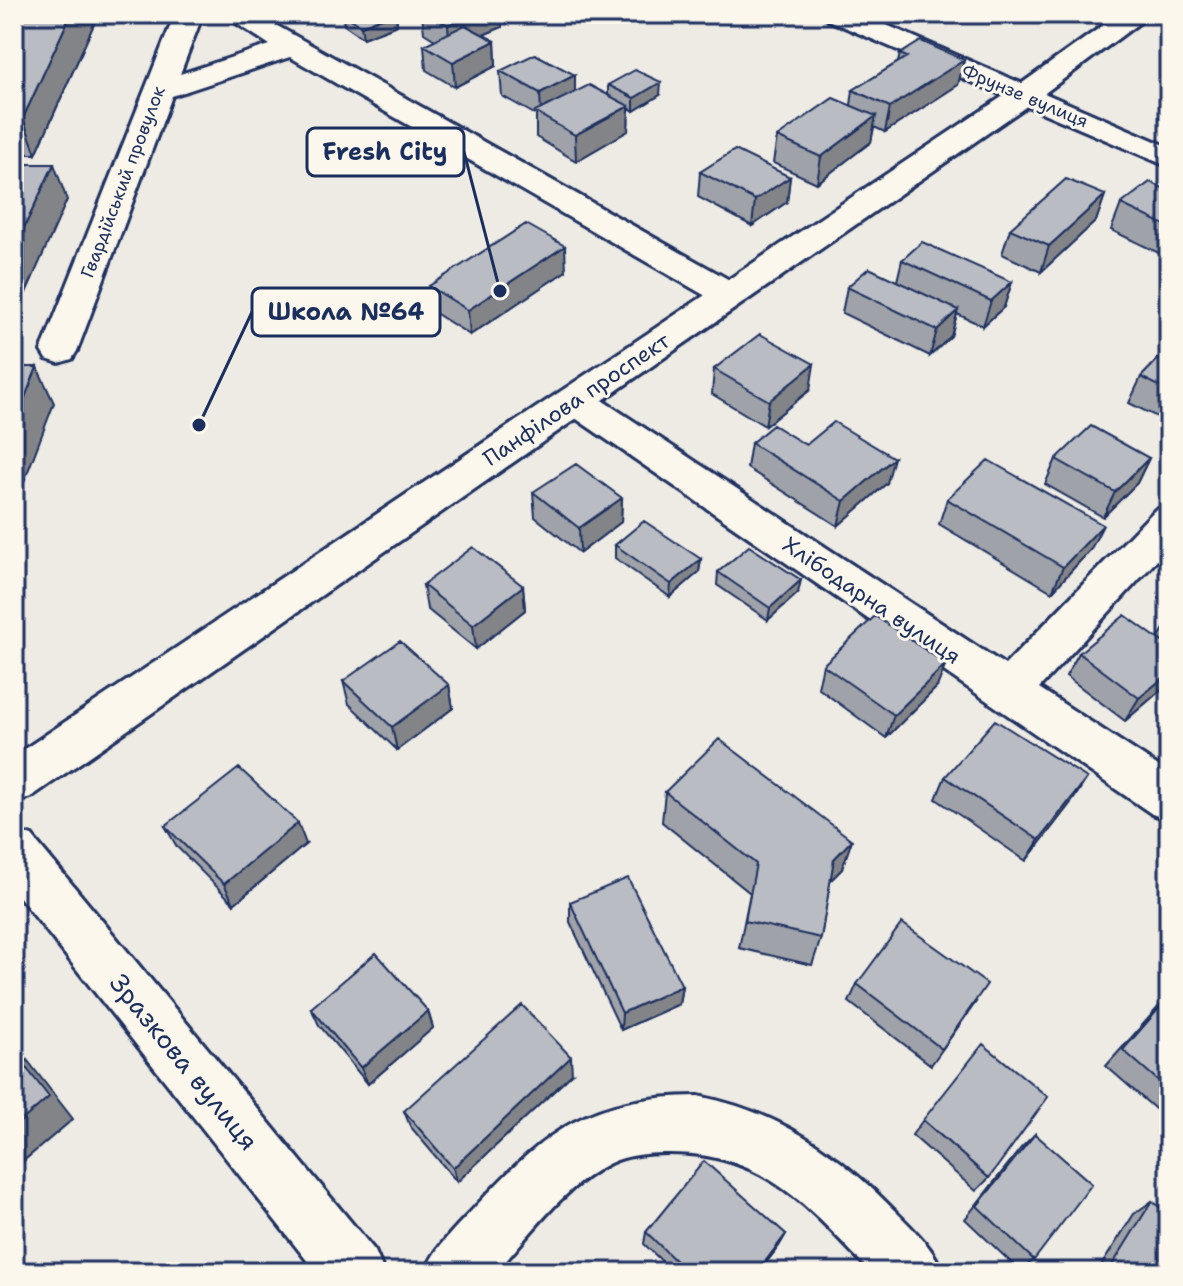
<svg xmlns="http://www.w3.org/2000/svg" width="1183" height="1286" viewBox="0 0 1183 1286" font-family="'Shantell Sans',sans-serif">
<style>
.lines{fill:none;stroke-linecap:round;stroke-linejoin:round}
.street-casing{stroke:#1b2f5e;stroke-width:6}
.secondary-casing{stroke:#1b2f5e;stroke-width:6}
.street{fill:#fbf7ec;fill-rule:evenodd}
.secondary{fill:#fbf7ec;fill-rule:evenodd}
.wall{fill:#9fa2a8;stroke:#1b2f5e;stroke-width:2}
.shaded-wall{fill:#828488;stroke:#1b2f5e;stroke-width:2}
.building{fill:#b9bcc3;stroke:#1b2f5e;stroke-width:2}
.labels{text-anchor:middle;stroke-width:6;stroke-linejoin:round;paint-order:stroke}
.far-street-label{font-size:18px;fill:#1b2f5e;stroke:#fbf7ec}
.street-label{font-size:22px;fill:#1b2f5e;stroke:#fbf7ec}
.near-street-label{font-size:26px;fill:#1b2f5e;stroke:#fbf7ec}
.leader{fill:none;stroke:#1b2f5e;stroke-width:3}
.callout-dot{fill:#1b2f5e;stroke:#fbf7ec;stroke-width:3}
.callout{fill:#fbf7ec;stroke:#1b2f5e;stroke-width:3}
.callout-label{font-size:24px;text-anchor:middle;font-weight:bold;fill:#1b2f5e}
</style>
<rect width="100%" height="100%" fill="#eeebe4"/>
<filter id="ink" filterUnits="userSpaceOnUse"><feTurbulence type="fractalNoise" baseFrequency=".0125" numOctaves="2"/><feDisplacementMap in="SourceGraphic" scale="16" xChannelSelector="R" yChannelSelector="G"/><feConvolveMatrix kernelMatrix="1 2 1 2 8 2 1 2 1" color-interpolation-filters="sRGB"/></filter>
<g filter="url(#ink)">
<g class="lines">
<defs>
<path id="street" d="M175,14H203L180,74L270,45L222,14H256L742,287L747,295L742,303L730,306L718,303L290,57L172,96L77,351L72,359L59,363L46,359L41,351Z
M824,14H861L1169,147V167L828,20Z
M575,387L588,391L1005,665L1155,510L1169,506V547L1039,688L1169,773V820L1152,814L562,409L556,400L562,391Z
M14,830L32,836L375,1251L384,1272H316L14,890Z
M698,1096C779,1112 837,1152 894,1210C914,1230 932,1246 943,1272H871C809,1208 766,1153 670,1153C651,1153 628,1154 610,1163C565,1185 529,1236 496,1272H425C436,1245 457,1227 477,1205C549,1128 590,1097 698,1096Z"/>
<path id="secondary" d="M1119,14H1151L1034,101L31,797L14,803V756L1014,89Z"/>
</defs>
<use href="#street" class="street-casing"/>
<use href="#secondary" class="secondary-casing"/>
<use href="#street" class="street"/>
<use href="#secondary" class="secondary"/>
</g>
<path class="wall" d="M20,14H90L94,24L36,154H14V26Z
M342,14H396L397,25L363,38L344,25Z
M422,14H502V27L483,35L495,41L496,66L455,87L426,70L424,45L435,40L424,33Z
M900,54L964,60L958,85L885,132L874,127L871,142L817,183L773,163L777,137L851,105L853,90L898,62Z
M500,71L575,92L608,95V85L660,95L634,111L629,108L628,131L576,161L536,137V115L502,96Z
M700,172L790,177L787,202L752,226L698,197Z
M1169,191V258L1111,230L1121,204Z
M1105,195L1096,221L1041,272L1002,254L1010,229Z
M902,260L1012,282L1004,307L983,326L957,314L951,336L930,356L842,313L847,287L897,281Z
M566,271L470,335L432,311L429,286Z
M1169,341V423L1129,403L1141,377L1163,354Z
M714,369L810,390L765,426L712,394Z
M751,443L806,445L887,483L838,526L747,468Z
M1149,458L1137,483L1103,517L1045,484L1056,459Z
M533,492L622,498L621,522L580,553L535,517Z
M947,499L1091,549L1052,592L939,524Z
M615,545L701,559L699,572L670,597L615,558Z
M718,572L798,593L768,620L717,585Z
M423,585L523,586L525,610L476,649L427,609Z
M1169,620V683L1125,721L1066,676L1079,653L1158,639Z
M823,665L937,687L886,738L818,688Z
M343,681L449,685L453,708L397,750L349,704Z
M1169,716V733L1161,728Z
M945,777L1087,778L1073,800L1026,861L936,799Z
M665,792L842,869L830,881L821,938L812,965L739,948L750,893L662,822Z
M165,826L306,844L234,904L177,847Z
M570,902L682,986L679,1004L621,1030L570,922Z
M857,984L976,1002L931,1065L849,1002Z
M1169,995V1121L1106,1066Z
M311,1008L428,1011L433,1028L368,1084L319,1025Z
M572,1074L457,1182L410,1126L404,1111Z
M923,1120L989,1178L976,1191L912,1135Z
M1035,1134L1034,1260L1020,1271L965,1219L1021,1148Z
M1152,1201L1165,1211L1169,1205V1272H1097L1134,1214Z
M646,1232L786,1234L779,1246L759,1272H673L644,1244Z"/>
<path class="shaded-wall" d="M71,14H90L94,24L36,154L23,118Z
M392,14H396L397,25L363,38L361,26Z
M473,14H502V27L450,49L448,25Z
M495,41L496,66L455,87L453,62Z
M964,60L958,85L885,132L890,107Z
M575,75V100L541,115L540,93Z
M661,82L660,95L634,111V98Z
M629,106L628,131L576,161L575,135Z
M876,116L871,142L817,183L821,157Z
M54,164L67,200L14,320V249Z
M790,177L787,202L752,226L755,200Z
M1105,195L1096,221L1041,272L1049,246Z
M565,246L566,271L470,335L468,310Z
M1012,282L1004,307L983,326L991,301Z
M958,310L951,336L930,356L937,330Z
M814,364L810,390L765,426L769,401Z
M37,367L54,403L14,508V425Z
M894,458L887,483L838,526L844,501Z
M1149,458L1137,483L1103,517L1115,492Z
M622,498L621,522L580,553L579,528Z
M1103,525L1091,549L1052,592L1063,567Z
M701,559L699,572L670,597L671,584Z
M801,580L798,593L768,620L770,608Z
M523,586L525,610L476,649L473,625Z
M946,664L937,687L886,738L894,715Z
M1169,673V683L1125,721L1139,698Z
M449,685L453,708L397,750L392,727Z
M1087,778L1073,800L1026,861L1039,840Z
M298,823L306,844L234,904L224,884Z
M852,840L842,869L824,887L834,859Z
M682,986L679,1004L621,1030L622,1013Z
M428,1011L433,1028L368,1084L361,1068Z
M14,1043L73,1119L14,1169Z
M571,1057L572,1074L457,1182L453,1168Z
M786,1234L779,1246L759,1272H757Z"/>
<path class="building" d="M20,14H71L23,118H14V26Z
M344,14H392L361,26Z
M430,14H473L448,25Z
M465,25L495,41L453,62L424,45Z
M921,41L964,60L890,107L853,90L907,57L900,54Z
M535,54L575,75L540,93L500,71Z
M635,70L661,82L634,98L608,85Z
M589,85L629,106L575,135L535,112Z
M833,98L876,116L821,157L777,137Z
M735,150L790,177L755,200L700,172Z
M14,164H54L14,249Z
M1066,179L1105,195L1049,246L1010,229Z
M1150,182L1169,191V227L1121,204Z
M526,224L565,246L468,310L429,286Z
M922,242L1012,282L991,301L902,260Z
M869,268L958,310L937,330L847,287Z
M760,334L814,364L769,401L714,369Z
M1169,348V391L1141,377Z
M14,367H37L14,425Z
M834,422L894,458L844,501L751,443L773,425L806,445Z
M1091,426L1149,458L1115,492L1056,459Z
M988,460L1103,525L1063,567L947,499Z
M576,464L622,498L579,528L533,492Z
M644,521L701,559L671,584L615,545Z
M749,546L801,580L770,608L718,572Z
M473,547L523,586L473,625L423,585Z
M1125,615L1169,647V673L1139,698L1079,653Z
M875,616L946,664L894,715L823,665Z
M400,641L449,685L392,727L343,681Z
M995,720L1087,778L1039,840L945,777Z
M719,739L852,840L834,859L821,938L745,921L756,864L665,792Z
M239,768L298,823L224,884L165,826Z
M628,878L682,986L622,1013L570,902Z
M902,923L987,984L942,1049L857,984Z
M376,953L428,1011L361,1068L311,1008Z
M1169,997V1090L1123,1050Z
M522,1005L571,1057L453,1168L404,1111Z
M983,1044L1048,1097L989,1178L923,1120Z
M14,1052L49,1097L14,1127Z
M1035,1134L1092,1184L1034,1260L977,1206Z
M704,1161L786,1234L757,1272H687L646,1232Z
M1152,1201L1169,1215V1272H1108Z
M99,1266L103,1272H93Z"/>
</g>
<g class="labels">
<g class="far-street-label">
<text transform="translate(1025 96) rotate(23)" y="6">Фрунзе вулиця</text>
<text transform="translate(123 182) rotate(-69)" y="6">Гвардійський провулок</text>
</g>
<g class="street-label">
<text transform="translate(576 399) rotate(-34)" y="8">Панфілова проспект</text>
<text transform="translate(872 600) rotate(34)" y="8">Хлібодарна вулиця</text>
</g>
<g class="near-street-label">
<text transform="translate(184 1062) rotate(51)" y="9">Зразкова вулиця</text>
</g>
</g>
<path class="leader" d="M500 291L464 152M199 425L252 312"/>
<g class="callout-dot">
<circle cx="500" cy="291" r="8"/>
<circle cx="199" cy="425" r="8"/>
</g>
<g class="callout">
<rect x="307" y="128" width="157" height="48" rx="8"/>
<rect x="252" y="288" width="188" height="48" rx="8"/>
</g>
<g class="callout-label">
<text x="385" y="160">Fresh City</text>
<text x="346" y="320">Школа №64</text>
</g>
<rect width="1183" height="1286" fill="none" stroke="#fbf7ec" stroke-width="48"/>
<rect x="24" y="24" width="1135" height="1238" fill="none" stroke="#1b2f5e" stroke-width="3" filter="url(#ink)"/>
</svg>
